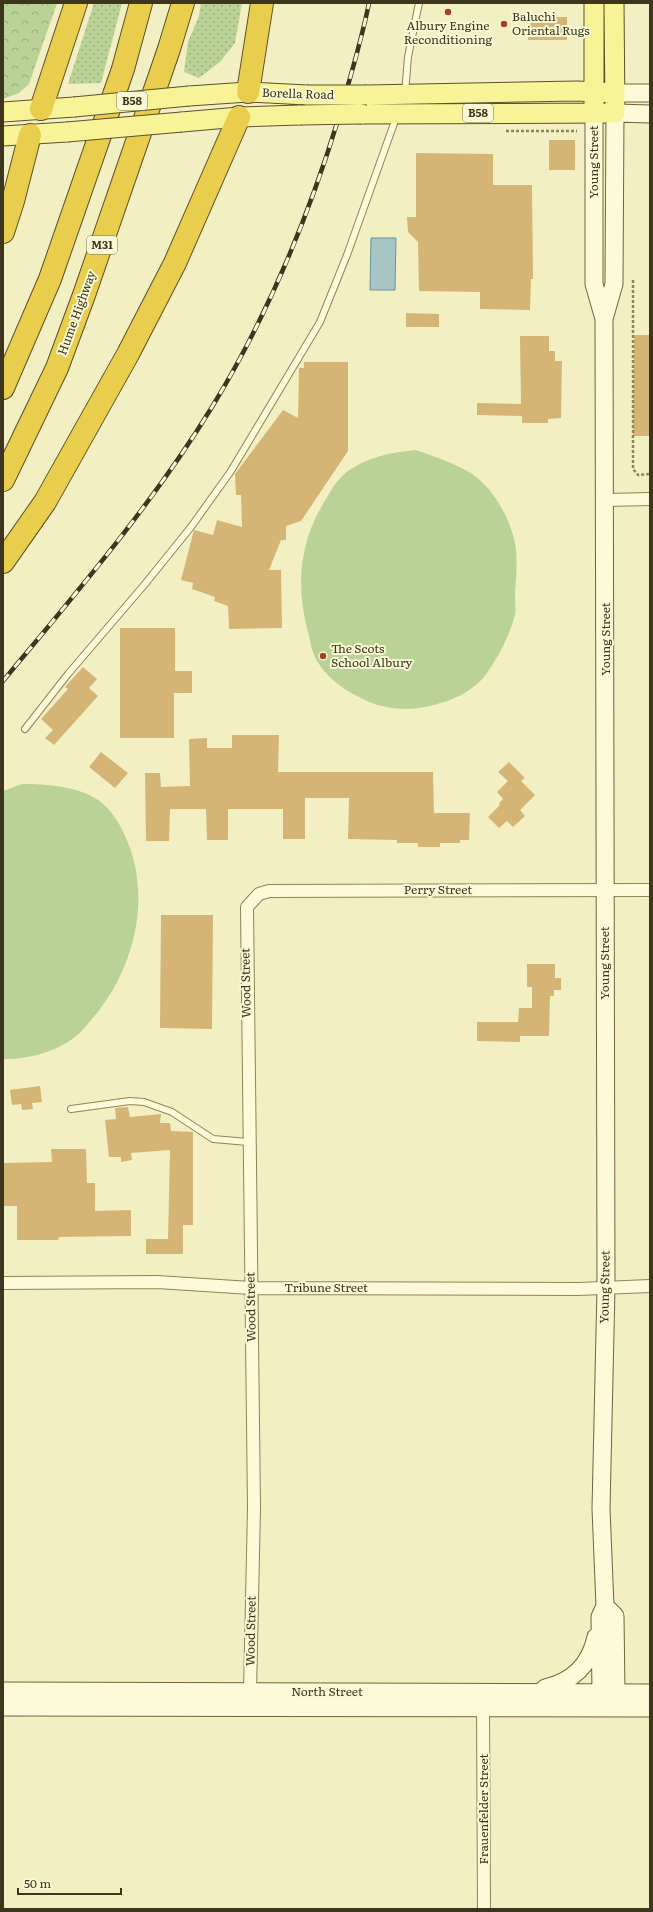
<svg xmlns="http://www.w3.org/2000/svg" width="653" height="1912" viewBox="0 0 653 1912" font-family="Literata,serif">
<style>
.grass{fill:url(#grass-dots)}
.forest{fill:url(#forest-crowns)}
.garden{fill:#bbd296}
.water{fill:#a6c5c4;stroke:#6b9495}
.building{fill:#d4b576}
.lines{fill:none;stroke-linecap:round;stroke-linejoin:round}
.lane-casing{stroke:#8f8358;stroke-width:8}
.street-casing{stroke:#8f8358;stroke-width:14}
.secondary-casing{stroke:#71643b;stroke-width:19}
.primary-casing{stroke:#5c4f2c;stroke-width:21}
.highway-casing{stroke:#5c4f2c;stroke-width:24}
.path{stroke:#8f8358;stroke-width:2.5;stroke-dasharray:3 2;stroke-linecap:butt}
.lane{stroke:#fcfad8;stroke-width:6}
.street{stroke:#fcfad8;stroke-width:12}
.secondary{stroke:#fcfad8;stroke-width:17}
.primary{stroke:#f9f398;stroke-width:19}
.highway{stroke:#e9cd4c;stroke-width:22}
.rail-casing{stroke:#3d351d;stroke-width:4.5}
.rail{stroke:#f9f8d4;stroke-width:3;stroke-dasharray:9;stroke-linecap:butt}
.primary-bridge-casing{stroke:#5c4f2c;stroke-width:21;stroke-linecap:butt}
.primary-bridge{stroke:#f9f398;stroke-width:19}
.poi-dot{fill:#a44222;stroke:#f9f8d4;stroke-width:1.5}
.labels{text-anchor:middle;stroke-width:4;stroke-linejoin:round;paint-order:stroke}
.shield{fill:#f9f8d4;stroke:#757054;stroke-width:1}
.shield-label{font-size:11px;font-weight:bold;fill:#3d351d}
.poi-label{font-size:12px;fill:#3d351d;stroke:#f9f8d4;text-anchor:start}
.street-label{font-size:12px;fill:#3d351d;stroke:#f9f8d4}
</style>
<defs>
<pattern id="grass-dots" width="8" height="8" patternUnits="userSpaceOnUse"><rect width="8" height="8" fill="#bbd296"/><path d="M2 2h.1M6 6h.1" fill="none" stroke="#99ab7a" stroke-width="1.8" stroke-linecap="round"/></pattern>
<pattern id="forest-crowns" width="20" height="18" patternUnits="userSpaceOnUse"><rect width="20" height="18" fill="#bbd296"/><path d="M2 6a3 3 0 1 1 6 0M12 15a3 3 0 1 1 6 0" fill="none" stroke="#99ab7a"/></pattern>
</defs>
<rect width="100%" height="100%" fill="#f2f0c3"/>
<path class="grass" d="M94,3H122L101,83L68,84Z
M201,3H242L235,43L220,62L199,78L184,72L188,42L199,16Z"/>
<path class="forest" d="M3,3H57L29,84L19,93L3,99Z"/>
<path class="garden" d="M416,450C433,456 457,464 472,474C493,488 510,518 515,543C518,559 516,577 515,593C515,600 516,608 515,615C510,634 500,654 489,670C475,692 450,702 425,707C404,711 383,709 363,699C346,691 329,680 319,664C313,656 311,645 309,636C296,589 298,546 323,504C330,492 337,479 348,471C368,457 392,452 416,450Z
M22,784C46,784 77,786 98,800C110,808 119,822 125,836C152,893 136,964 97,1013C90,1021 83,1031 75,1037C56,1052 26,1060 3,1059V791Z"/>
<path class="water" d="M371,238H396L395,290H370Z"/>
<path class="building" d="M537,17H567V40H528V26Z
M549,140H575V170H549Z
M416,153L493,154V185H532L533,279H531L530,310L480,309V292L419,291L418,242L408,232L407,217H416Z
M406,313L439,314V327H406Z
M634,335H650V436H633Z
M520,336H549V351H555V361H562L561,418L548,419V423H522V416L477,415V403L521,404Z
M304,362H348V451L301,521L286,526V540H281L269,570H281L282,628L229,629L228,606L214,601L215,597L192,589L193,583L181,580L194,530L213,535L217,520L242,527L241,495H236L235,474L283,410L298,418L299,368H304Z
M120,628H175V671H192V693H174V738H120Z
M83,667L97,679L89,688L98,696L54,745L45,738L53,730L41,719L68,689L65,687Z
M232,735H279L278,772H433L434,813H470L469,840H460V843H440V847H418V843H397V840L348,839L349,798H305V839H283V809H228V840H207L206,809H170L169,841H146L145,773H160L161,787L190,786L189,739L207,738V748H232Z
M101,752L128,773L115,788L89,767Z
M509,762L525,778L521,781L535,795L520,810L525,816L513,827L507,821L499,828L488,817L500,805L499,803L503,799L497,792L508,781L498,772Z
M161,915H213L212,1029L160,1028Z
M527,964H555V978H561V990H554V996H550L549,1036H520V1042L477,1041V1022H518L519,1008H532V987H527Z
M40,1086L42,1102L32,1103L33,1109L22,1110L21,1104L12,1105L10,1090Z
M128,1107L130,1117L161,1114L160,1123H170L171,1131L193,1132V1225H183V1254H146V1239H168L170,1150L131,1153L132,1160L121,1162V1157H109L105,1120L116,1119L115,1108Z
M51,1149H86L87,1183H95V1211L131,1210V1236L59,1237L58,1240H17V1206H3V1163L52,1162Z"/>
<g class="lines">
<defs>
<path id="lane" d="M405,93L408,57L419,3
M25,729L68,674L145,584L191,527L231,471L320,322L347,255L397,115
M71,1109L130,1101L144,1102L172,1112L213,1139L248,1142"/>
<path id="street" d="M606,500L650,499
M3,1283L157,1282L251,1288L578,1289L650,1286
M250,1692L254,1508L247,907L259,894L269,891L650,890
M483,1708L484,1909"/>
<path id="secondary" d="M615,93H650
M594,113V284L604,319
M605,1606L615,1616L616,1693L612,1703
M545,1688C572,1682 590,1665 596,1637
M3,1691L650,1693
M3,1707L650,1708
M609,1708L601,1693L600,1617L605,1606L601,1509L606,1288L604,319L614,284L615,113L650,114"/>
<path id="primary" d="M594,3V104
M367,95L577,91L615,93
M189,96L248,92L307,95
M3,112L74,107
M361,114L615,113L614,3
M182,122L239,117L300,115
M3,136L67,132"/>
<path id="highway" d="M248,92L262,3
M41,109L76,3
M3,232L13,201L30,135
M3,388L50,279L123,69L141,3
M3,480L57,368L84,295L169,49L183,3
M3,562L45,502L128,354L175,263L239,117"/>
</defs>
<use href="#lane" class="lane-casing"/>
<use href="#street" class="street-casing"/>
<use href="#secondary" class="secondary-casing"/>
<use href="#primary" class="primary-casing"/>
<use href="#highway" class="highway-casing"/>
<path class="path" d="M506,131H577
M633,280V469L638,475L650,474"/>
<use href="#lane" class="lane"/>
<use href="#street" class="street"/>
<use href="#secondary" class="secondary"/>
<use href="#primary" class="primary"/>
<use href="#highway" class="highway"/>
<defs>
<path id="rail" d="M3,681C76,593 152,505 212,407C267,317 307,221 338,120C349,81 361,43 369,3"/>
</defs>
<use href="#rail" class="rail-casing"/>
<use href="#rail" class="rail"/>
<defs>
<path id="primary-bridge" d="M307,95H367
M74,107L189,96
M300,115L361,114
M67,132L182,122"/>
</defs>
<use href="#primary-bridge" class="primary-bridge-casing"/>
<use href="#primary-bridge" class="primary-bridge"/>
</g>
<g class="poi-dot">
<circle cx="448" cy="12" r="4"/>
<circle cx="504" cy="24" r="4"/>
<circle cx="323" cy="656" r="4"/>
</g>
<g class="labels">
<g class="shield">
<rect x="117" y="92" width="30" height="18" rx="3"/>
<rect x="463" y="104" width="30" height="18" rx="3"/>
<rect x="87" y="236" width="30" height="18" rx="3"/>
</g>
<g class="shield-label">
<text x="132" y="105">B58</text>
<text x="478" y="117">B58</text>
<text x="102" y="249">M31</text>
</g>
<g class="poi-label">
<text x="512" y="21">Baluchi<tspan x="512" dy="14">Oriental Rugs</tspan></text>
<text x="448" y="30" text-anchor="middle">Albury Engine<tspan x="448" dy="14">Reconditioning</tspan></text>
<text x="331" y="653">The Scots<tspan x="331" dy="14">School Albury</tspan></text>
</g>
<g class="street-label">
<text transform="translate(298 94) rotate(2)" y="4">Borella Road</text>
<text transform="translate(594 162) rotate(-90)" y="4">Young Street</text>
<text transform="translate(77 313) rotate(-70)" y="4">Hume Highway</text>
<text transform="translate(606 639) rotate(-90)" y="4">Young Street</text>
<text x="438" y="894">Perry Street</text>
<text transform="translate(605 963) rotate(-90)" y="4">Young Street</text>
<text transform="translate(246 983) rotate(-91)" y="4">Wood Street</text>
<text transform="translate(605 1287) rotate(-89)" y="4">Young Street</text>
<text x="326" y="1292">Tribune Street</text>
<text transform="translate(251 1307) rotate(-91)" y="4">Wood Street</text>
<text transform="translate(251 1631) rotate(-89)" y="4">Wood Street</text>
<text x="327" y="1696">North Street</text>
<text transform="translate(484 1809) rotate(-90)" y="4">Frauenfelder Street</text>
</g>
</g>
<rect width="653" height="1912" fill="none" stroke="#3d351d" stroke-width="8"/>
<path d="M18 1888v6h103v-6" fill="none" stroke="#3d351d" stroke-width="2"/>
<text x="24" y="1888" font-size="12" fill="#3d351d" stroke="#f9f8d4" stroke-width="3" paint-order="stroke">50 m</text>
</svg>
